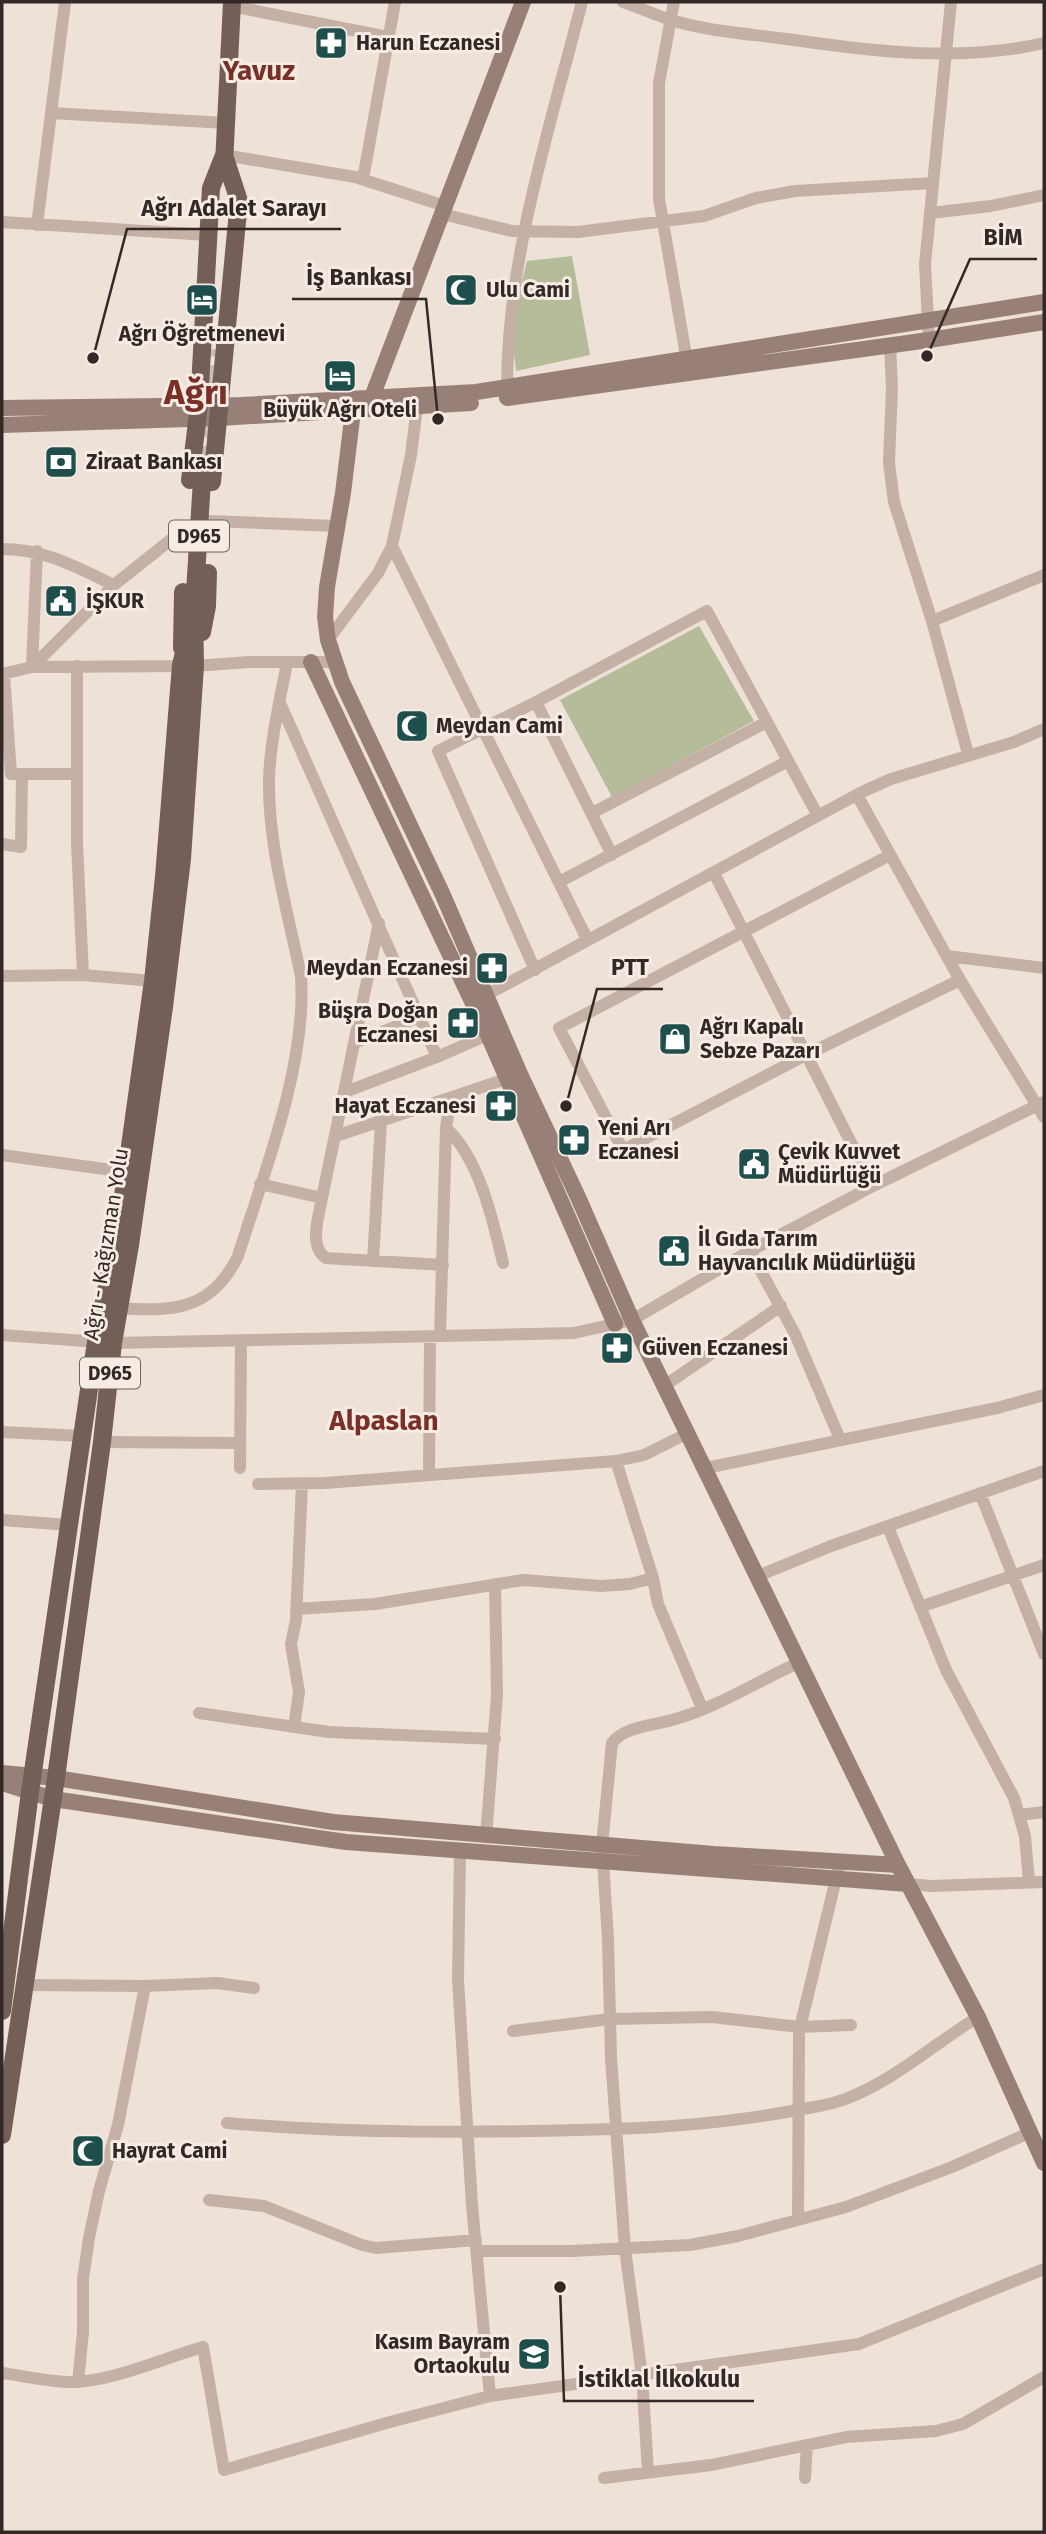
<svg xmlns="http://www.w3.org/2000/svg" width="1046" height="2534" viewBox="0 0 1046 2534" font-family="'Fira Sans',sans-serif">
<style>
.green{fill:#b4bc9a}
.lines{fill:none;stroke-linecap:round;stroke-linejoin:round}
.primary-tunnel{stroke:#c8bcb4;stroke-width:18;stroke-dasharray:18 9;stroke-linecap:butt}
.street{stroke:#c5b0a6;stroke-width:12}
.secondary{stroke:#988078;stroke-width:16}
.primary{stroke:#735e58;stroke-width:18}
.labels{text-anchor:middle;stroke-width:6;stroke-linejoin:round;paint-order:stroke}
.shield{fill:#f7ece4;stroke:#6d635f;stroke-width:2}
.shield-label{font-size:19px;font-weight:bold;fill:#322826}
.poi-label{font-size:21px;font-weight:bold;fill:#322826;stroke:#f7ece4;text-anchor:start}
.street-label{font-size:21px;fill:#322826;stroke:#f7ece4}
.district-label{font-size:28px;font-weight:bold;fill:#7a3026;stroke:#f7ece4}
.town-label{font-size:35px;font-weight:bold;fill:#7a3026;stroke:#f7ece4}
.leader{fill:none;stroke:#322826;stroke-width:2.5}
.callout-dot{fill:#322826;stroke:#f7ece4;stroke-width:2.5}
.callout-label{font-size:23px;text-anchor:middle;font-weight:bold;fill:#322826;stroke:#f7ece4;stroke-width:6;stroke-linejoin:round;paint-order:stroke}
</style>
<rect width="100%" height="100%" fill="#eee1d8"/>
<path class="green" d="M572,256L590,355L516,371L511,326L527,261Z
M699,626L754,721L612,797L560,700Z"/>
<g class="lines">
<path class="primary-tunnel" d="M203,464L211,349"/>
<path class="street" d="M623,2C638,7 653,14 668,19C708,32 753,34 794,40C877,52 962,62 1044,43
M674,2L659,83V199L688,367
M231,6L388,37
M51,113L226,123
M224,155L355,177L445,206
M363,179L395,2
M930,213L991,206L1044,195
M442,214L512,231L578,232L704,216L756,198L795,191L933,183
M2,222L208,235
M37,225L65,2
M929,340L925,264L951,2
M890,346L892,387L889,463L894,502L932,621L968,754
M507,388C507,258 550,127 582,2
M209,521L336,526
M392,546L587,939
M2,549C45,549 76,567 114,585
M932,621L1044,575
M328,640L378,573L392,546L411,455L417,407
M77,666V843L83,975
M32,667L114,585L188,526
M32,667L37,551
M2,674L32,667L195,666L249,662H334
M4,674L11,774H77
M536,702L612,855
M280,703L437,1057
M857,795L960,980L1044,1117
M592,813L767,722
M2,844L21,847L22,774
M890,855L559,1028L623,1150L806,1055L960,980
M714,873L873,1186
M559,882L788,761
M379,923L322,1198C319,1216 308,1246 326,1258L443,1265
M947,956L1044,968
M535,970L438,751L536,702L707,611L818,816
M2,976L83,975L153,981
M479,999L862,792L891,779L1014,742L1044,729
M354,1043L420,1017
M345,1092L437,1057L494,1032
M446,1128C479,1158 493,1220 503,1263
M336,1136L515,1076
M2,1155L126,1172
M260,1184L322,1198
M750,1251L795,1334L840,1439
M373,1261L381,1122
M119,1308C173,1312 212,1310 238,1256C264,1173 307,1064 301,977C288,912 268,846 269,780C270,741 280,700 287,663
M2,1335L113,1343L574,1333L632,1320L750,1251L873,1186L1044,1102
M440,1336L446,1128L450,1099
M664,1386L781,1306
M2,1432L82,1436
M102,1442L239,1443
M616,1461L653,1578L658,1604L702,1708
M240,1468L241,1340
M706,1468L997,1408L1044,1395
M429,1473L430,1336
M258,1484L325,1483L616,1461L644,1455L688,1433
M980,1493L1044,1654
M2,1520L69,1525
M888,1527L946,1670L1014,1798L1025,1836L1029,1882
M758,1576L831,1546L1044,1471
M920,1607L1044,1565
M296,1609L375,1604L523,1580L601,1586L630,1584L653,1578
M199,1713L329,1732L495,1739
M294,1727L299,1692L291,1644L296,1620L302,1483
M1019,1815L1044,1812
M486,1837L497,1695L495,1584
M460,1851L458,1980L472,2205L490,2396
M908,1884L931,1886L1044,1882
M26,1985L145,1986L217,1983L254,1988
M513,2031L610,2019L712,2017L800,2027L851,2025
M227,2123C355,2134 485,2133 613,2129C673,2127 732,2122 792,2111C811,2107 829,2106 848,2098C896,2079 934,2044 978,2017
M209,2200L264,2206L362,2245L376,2248L476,2240
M798,2219L799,2032L840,1862
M477,2251H572L690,2245L738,2236L846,2207L952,2167L1031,2132
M2,2373C25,2376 49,2382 72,2382C111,2382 164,2358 203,2347L224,2470L390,2422L490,2396L859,2344L1044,2269
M78,2382L83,2332V2279L89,2238L99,2191L118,2125L145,1986
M648,2472L642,2375L625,2249L611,2058L608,1939L602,1845L612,1743C623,1727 654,1725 672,1720C714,1709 760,1680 800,1662
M604,2478L711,2465L846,2437L936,2431L963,2424L1044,2377
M805,2478L807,2445"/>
<path class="secondary" d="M372,397L523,2
M507,398L929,340L1044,322
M2,408L241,405L476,392L1044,302
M353,411L343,493L327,587L325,617L328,640L342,682L442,893L520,1074L578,1197L632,1320L898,1865L978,2017L1044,2163
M2,425L220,418L471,403
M311,662L488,1035L615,1324
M2,1773L56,1778L333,1822L714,1854L898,1865
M2,1783L53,1799L346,1842L908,1884"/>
<path class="primary" d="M224,164L232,2
M190,480L199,405L211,188L224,155
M212,482L239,201L224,155
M202,632L207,606L208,573
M182,648L183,592
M2,2011L30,1792L69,1525L96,1342L119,1225L153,981L164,877L181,665L188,636
M2,2135L56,1778L102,1442L113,1343L130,1245L164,1007L182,859L195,666L194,608L203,464"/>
</g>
<defs>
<symbol id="pharmacy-square" viewBox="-11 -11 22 22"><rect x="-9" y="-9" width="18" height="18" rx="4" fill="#1f4f4d" stroke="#f7ece4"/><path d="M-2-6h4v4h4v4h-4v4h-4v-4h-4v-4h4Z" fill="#fff"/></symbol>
<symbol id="mosque-square" viewBox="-11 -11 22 22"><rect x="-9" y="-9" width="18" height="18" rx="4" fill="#1f4f4d" stroke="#f7ece4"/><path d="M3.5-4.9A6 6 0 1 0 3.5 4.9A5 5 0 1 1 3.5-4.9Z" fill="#fff"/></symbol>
<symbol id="hotel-square" viewBox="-11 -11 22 22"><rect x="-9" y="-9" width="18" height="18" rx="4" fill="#1f4f4d" stroke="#f7ece4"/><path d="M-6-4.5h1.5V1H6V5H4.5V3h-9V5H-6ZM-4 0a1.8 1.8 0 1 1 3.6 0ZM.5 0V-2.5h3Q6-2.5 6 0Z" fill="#fff"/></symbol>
<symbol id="bank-square" viewBox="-11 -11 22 22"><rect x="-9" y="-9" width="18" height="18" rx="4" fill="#1f4f4d" stroke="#f7ece4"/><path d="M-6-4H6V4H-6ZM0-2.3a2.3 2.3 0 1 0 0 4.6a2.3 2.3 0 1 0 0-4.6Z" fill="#fff"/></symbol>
<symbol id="civic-square" viewBox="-11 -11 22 22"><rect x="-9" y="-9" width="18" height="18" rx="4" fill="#1f4f4d" stroke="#f7ece4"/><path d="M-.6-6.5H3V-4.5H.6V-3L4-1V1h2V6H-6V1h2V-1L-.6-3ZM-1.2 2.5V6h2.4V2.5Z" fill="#fff"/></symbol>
<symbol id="shop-square" viewBox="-11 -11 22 22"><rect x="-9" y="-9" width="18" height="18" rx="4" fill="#1f4f4d" stroke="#f7ece4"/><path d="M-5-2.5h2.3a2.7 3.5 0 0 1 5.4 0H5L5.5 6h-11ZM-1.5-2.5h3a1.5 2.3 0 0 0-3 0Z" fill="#fff"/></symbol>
<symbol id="school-square" viewBox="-11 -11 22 22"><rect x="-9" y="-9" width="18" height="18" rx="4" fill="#1f4f4d" stroke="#f7ece4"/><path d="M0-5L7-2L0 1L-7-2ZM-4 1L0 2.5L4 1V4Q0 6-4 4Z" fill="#fff"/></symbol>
</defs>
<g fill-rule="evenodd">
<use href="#pharmacy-square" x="312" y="24" width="38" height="38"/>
<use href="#mosque-square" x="442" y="271" width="38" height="38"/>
<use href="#hotel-square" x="183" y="281" width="38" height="38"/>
<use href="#hotel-square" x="321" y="357" width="38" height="38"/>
<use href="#bank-square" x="42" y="443" width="38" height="38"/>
<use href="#civic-square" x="42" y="582" width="38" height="38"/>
<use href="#mosque-square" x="393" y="707" width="38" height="38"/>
<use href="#pharmacy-square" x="473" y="949" width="38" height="38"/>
<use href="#pharmacy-square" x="444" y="1004" width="38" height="38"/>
<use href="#shop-square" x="656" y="1020" width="38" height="38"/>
<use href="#pharmacy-square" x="482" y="1087" width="38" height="38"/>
<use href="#pharmacy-square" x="555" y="1121" width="38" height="38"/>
<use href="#civic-square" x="735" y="1145" width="38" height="38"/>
<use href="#civic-square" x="655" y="1232" width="38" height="38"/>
<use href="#pharmacy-square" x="598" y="1329" width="38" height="38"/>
<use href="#mosque-square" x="69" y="2132" width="38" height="38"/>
<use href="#school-square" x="515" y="2335" width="38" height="38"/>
</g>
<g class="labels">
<g class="shield">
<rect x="169" y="520.5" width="60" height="31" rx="5"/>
<rect x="80" y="1357.5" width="60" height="31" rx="5"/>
</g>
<g class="shield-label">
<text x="199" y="543">D965</text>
<text x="110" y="1380">D965</text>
</g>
<g class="poi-label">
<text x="356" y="50">Harun Eczanesi</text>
<text x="486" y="297">Ulu Cami</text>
<text x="202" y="341" text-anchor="middle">Ağrı Öğretmenevi</text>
<text x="340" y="417" text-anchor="middle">Büyük Ağrı Oteli</text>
<text x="86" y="469">Ziraat Bankası</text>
<text x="86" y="608">İŞKUR</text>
<text x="436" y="733">Meydan Cami</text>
<text x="468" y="975" text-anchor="end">Meydan Eczanesi</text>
<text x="438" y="1018" text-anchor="end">Büşra Doğan<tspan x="438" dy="24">Eczanesi</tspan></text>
<text x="700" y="1034">Ağrı Kapalı<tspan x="700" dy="24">Sebze Pazarı</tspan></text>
<text x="476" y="1113" text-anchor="end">Hayat Eczanesi</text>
<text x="598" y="1135">Yeni Arı<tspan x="598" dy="24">Eczanesi</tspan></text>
<text x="778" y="1159">Çevik Kuvvet<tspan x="778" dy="24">Müdürlüğü</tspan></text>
<text x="698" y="1246">İl Gıda Tarım<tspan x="698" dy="24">Hayvancılık Müdürlüğü</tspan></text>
<text x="642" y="1355">Güven Eczanesi</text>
<text x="112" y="2158">Hayrat Cami</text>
<text x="510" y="2349" text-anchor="end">Kasım Bayram<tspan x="510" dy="24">Ortaokulu</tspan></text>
</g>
<g class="street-label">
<text transform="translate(106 1244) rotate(-81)" y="7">Ağrı - Kağızman Yolu</text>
</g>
<g class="district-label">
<text x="259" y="80">Yavuz</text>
<text x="384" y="1430">Alpaslan</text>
</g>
<g class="town-label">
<text x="196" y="404">Ağrı</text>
</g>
</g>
<path class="leader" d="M93 358L127 229H341M927 356L970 259H1037M438 419L426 299H292M566 1106L597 989H663M560 2287L564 2401H754"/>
<g class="callout-dot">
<circle cx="93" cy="358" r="7"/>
<circle cx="927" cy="356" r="7"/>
<circle cx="438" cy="419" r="7"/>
<circle cx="566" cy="1106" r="7"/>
<circle cx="560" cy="2287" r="7"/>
</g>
<g class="callout-label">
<text x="234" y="216">Ağrı Adalet Sarayı</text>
<text x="1003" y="245">BİM</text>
<text x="359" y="285">İş Bankası</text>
<text x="630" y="975">PTT</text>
<text x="659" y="2387">İstiklal İlkokulu</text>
</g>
<rect width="1046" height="2534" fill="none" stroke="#322826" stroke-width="7"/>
</svg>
